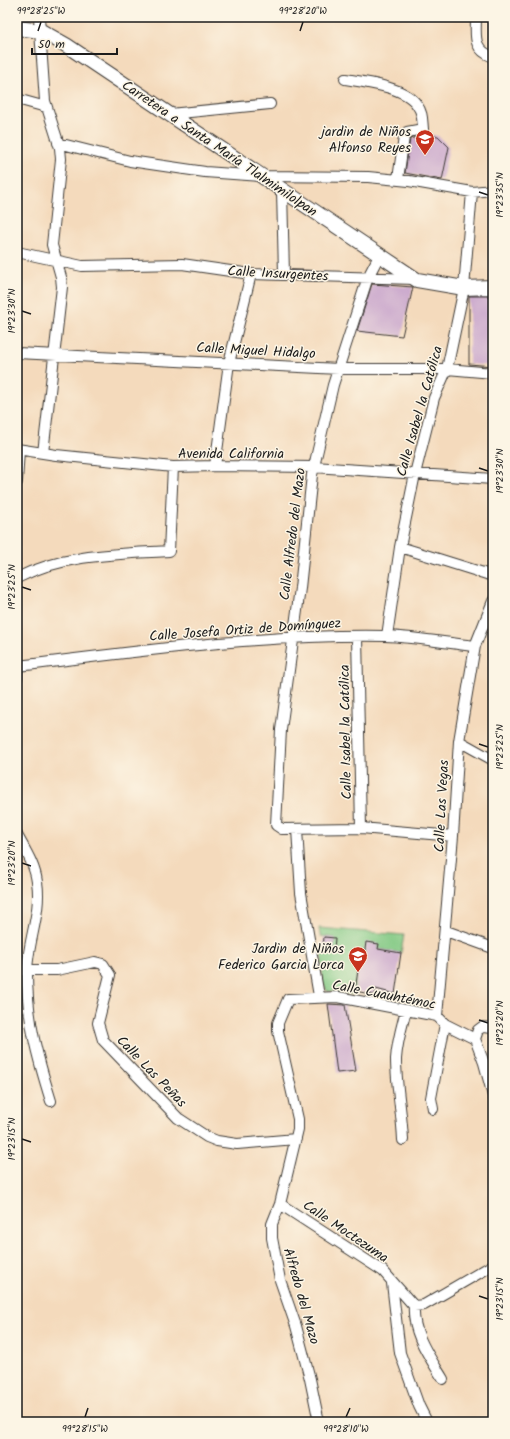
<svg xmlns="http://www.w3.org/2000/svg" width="510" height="1439" viewBox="0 0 510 1439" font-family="Kalam,sans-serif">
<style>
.green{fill:#82c984;stroke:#4f7250}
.building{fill:#ccaacd}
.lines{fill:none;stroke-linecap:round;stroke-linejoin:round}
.minor-casing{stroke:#3c3834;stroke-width:12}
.secondary-casing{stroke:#3c3834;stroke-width:16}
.minor{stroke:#fff;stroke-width:10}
.secondary{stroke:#fff;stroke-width:14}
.ticks{fill:none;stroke:#1c1c1c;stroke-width:1.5}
.labels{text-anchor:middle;stroke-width:3;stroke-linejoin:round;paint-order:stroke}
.poi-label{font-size:14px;fill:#1c1c1c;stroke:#fcf5e5;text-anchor:end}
.street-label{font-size:14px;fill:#1c1c1c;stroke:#fcf5e5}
.neatline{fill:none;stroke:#1c1c1c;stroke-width:1.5}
.ticks-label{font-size:10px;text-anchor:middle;fill:#1c1c1c}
</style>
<rect width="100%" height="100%" fill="#fcf5e5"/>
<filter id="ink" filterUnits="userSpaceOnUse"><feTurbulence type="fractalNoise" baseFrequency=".025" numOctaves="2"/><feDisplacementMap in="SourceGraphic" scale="8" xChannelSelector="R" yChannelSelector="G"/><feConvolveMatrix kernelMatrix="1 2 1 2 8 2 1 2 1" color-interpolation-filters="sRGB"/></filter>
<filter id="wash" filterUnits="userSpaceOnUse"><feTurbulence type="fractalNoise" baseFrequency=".012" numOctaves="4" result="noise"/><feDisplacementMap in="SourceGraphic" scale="16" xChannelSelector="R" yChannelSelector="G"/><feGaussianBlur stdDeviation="0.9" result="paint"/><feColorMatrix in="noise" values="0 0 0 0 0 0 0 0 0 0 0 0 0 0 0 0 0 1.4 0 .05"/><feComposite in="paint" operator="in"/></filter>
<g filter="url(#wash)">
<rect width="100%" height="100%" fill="#f4dabc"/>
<path class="green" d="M319,928L404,935L401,953L378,949L379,944L363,964L359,963L353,995L327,991L323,984L321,949L333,950L335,938L320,936Z"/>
<g id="blocks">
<path class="building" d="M426,134L438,136L449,147L442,180L405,173L410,139Z
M372,284L413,287L402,336L357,331Z
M469,296H493V366L469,364Z
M324,937L335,938L334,951L323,949Z
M366,942L379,944L378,949L401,953L395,994L376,989L375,995L355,991L359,963L363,964Z
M328,1004L345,1005L356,1071L337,1073Z"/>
</g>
</g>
<g filter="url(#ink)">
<use href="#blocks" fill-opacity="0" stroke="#3c3834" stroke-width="1"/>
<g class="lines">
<defs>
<path id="minor" d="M39,17L45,101L60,148L61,159L52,245L61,277L62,287L43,453
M476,17C476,36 472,49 493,57
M345,79C364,82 406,87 417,105C423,113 422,120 423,129L407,132L404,137L398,179
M17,99L46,107
M170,114L270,104
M58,143L130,161L205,172L262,176L368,177L409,181L472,192L493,190
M282,190L284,274
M17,252L82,266L182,264L251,274L415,279
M380,254L368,277L333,385L312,475L300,588L281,730L276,825L282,829L361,828L453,836
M17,353L339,369H447L493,373
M17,449L56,455L173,467L215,466L314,467L493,479
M215,466L229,363L251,274
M17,482L19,450
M400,547L493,576
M17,578C64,554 118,554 169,551L173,467
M357,636L361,828
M387,636L400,547L415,474L434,398L447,369L464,288L472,192
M17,662V678
M18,666C139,651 262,634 385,636C415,637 446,643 475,646
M459,741L493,760
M297,829L301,893L319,996
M17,835C25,850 35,865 37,882C42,912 27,943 27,973C27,1020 37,1056 51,1101
M446,931L493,948
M17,970H57L95,962L103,964L110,975L98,1023L103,1040L178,1118L207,1137L217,1141L237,1144L296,1139
M437,1016L453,836L459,741L475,646L493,601
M475,1039L478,1030L482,1027L493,1028
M433,1109L431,1098L445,1024
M403,1140C402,1113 396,1086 396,1059C397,1042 402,1026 406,1010
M280,1204L383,1271L414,1306L424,1305L493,1265
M392,1283L400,1353L419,1406L427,1422
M414,1306C412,1333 429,1356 443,1379
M319,1422L310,1379L296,1326L280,1280L272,1238V1224L280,1204L298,1129V1119L278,1031V1023L288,999L338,997L437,1016L445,1024L475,1039L484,1063L493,1096"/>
<path id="secondary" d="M17,28L41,31L66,45L417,280L464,288L493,287"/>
</defs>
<use href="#minor" class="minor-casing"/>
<use href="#secondary" class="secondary-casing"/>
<use href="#minor" class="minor"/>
<use href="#secondary" class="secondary"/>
</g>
</g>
<path class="ticks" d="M38,31L41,22M300,31L303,22M479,192L488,195M22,311L31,314M479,468L488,471M22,587L31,590M479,744L488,747M22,863L31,866M479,1020L488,1023M22,1139L31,1142M479,1296L488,1299M85,1417L88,1408M346,1417L350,1408"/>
<defs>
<symbol id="school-pin" viewBox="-11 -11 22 30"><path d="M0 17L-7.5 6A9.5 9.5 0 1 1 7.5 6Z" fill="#c8321e" stroke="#fcf5e5"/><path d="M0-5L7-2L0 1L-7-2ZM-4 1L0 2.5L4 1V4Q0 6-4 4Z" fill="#fff"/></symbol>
</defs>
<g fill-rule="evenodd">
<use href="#school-pin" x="414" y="128" width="22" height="30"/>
<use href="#school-pin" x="347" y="945" width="22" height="30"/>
</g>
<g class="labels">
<g class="poi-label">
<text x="411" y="136">jardin de Niños<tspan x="411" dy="16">Alfonso Reyes</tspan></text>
<text x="344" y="953">Jardin de Niños<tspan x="344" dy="16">Federico Garcia Lorca</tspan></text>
</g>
<g class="street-label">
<text transform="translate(220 148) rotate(34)" y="5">Carretera a Santa María Tlalmimilolpan</text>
<text transform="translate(278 273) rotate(3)" y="5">Calle Insurgentes</text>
<text transform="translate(256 350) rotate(3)" y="5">Calle Miguel Hidalgo</text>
<text transform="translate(419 411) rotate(-74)" y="5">Calle Isabel la Católica</text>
<text x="231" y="458">Avenida California</text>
<text transform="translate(292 534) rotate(-83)" y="5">Calle Alfredo del Mazo</text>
<text transform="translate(245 629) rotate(-4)" y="5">Calle Josefa Ortiz de Domínguez</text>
<text transform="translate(345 732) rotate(-91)" y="5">Calle Isabel la Católica</text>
<text transform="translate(441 806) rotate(-87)" y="5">Calle Las Vegas</text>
<text transform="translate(384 994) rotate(11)" y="5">Calle Cuauhtémoc</text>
<text transform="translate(152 1071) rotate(46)" y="5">Calle Las Peñas</text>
<text transform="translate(346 1231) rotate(34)" y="5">Calle Moctezuma</text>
<text transform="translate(302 1296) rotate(74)" y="5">Alfredo del Mazo</text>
</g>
</g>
<rect width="510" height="1439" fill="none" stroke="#fcf5e5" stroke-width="44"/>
<path d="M32 48v6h85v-6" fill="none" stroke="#1c1c1c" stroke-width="2"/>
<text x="38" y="48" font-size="12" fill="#1c1c1c" stroke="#fcf5e5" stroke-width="3" paint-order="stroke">50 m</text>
<rect x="22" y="22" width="466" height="1395" class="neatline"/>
<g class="ticks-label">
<text x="41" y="14">99°28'25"W</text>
<text x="303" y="14">99°28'20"W</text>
<text transform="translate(499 195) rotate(-90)" y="4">19°23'35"N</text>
<text transform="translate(11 311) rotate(-90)" y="4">19°23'30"N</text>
<text transform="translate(499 471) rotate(-90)" y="4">19°23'30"N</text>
<text transform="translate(11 587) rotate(-90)" y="4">19°23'25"N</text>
<text transform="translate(499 747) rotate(-90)" y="4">19°23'25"N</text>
<text transform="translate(11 863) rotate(-90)" y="4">19°23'20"N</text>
<text transform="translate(499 1023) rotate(-90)" y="4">19°23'20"N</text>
<text transform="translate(11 1139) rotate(-90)" y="4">19°23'15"N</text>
<text transform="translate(499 1299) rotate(-90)" y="4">19°23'15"N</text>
<text x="85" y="1432">99°28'15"W</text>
<text x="346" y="1432">99°28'10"W</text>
</g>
</svg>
